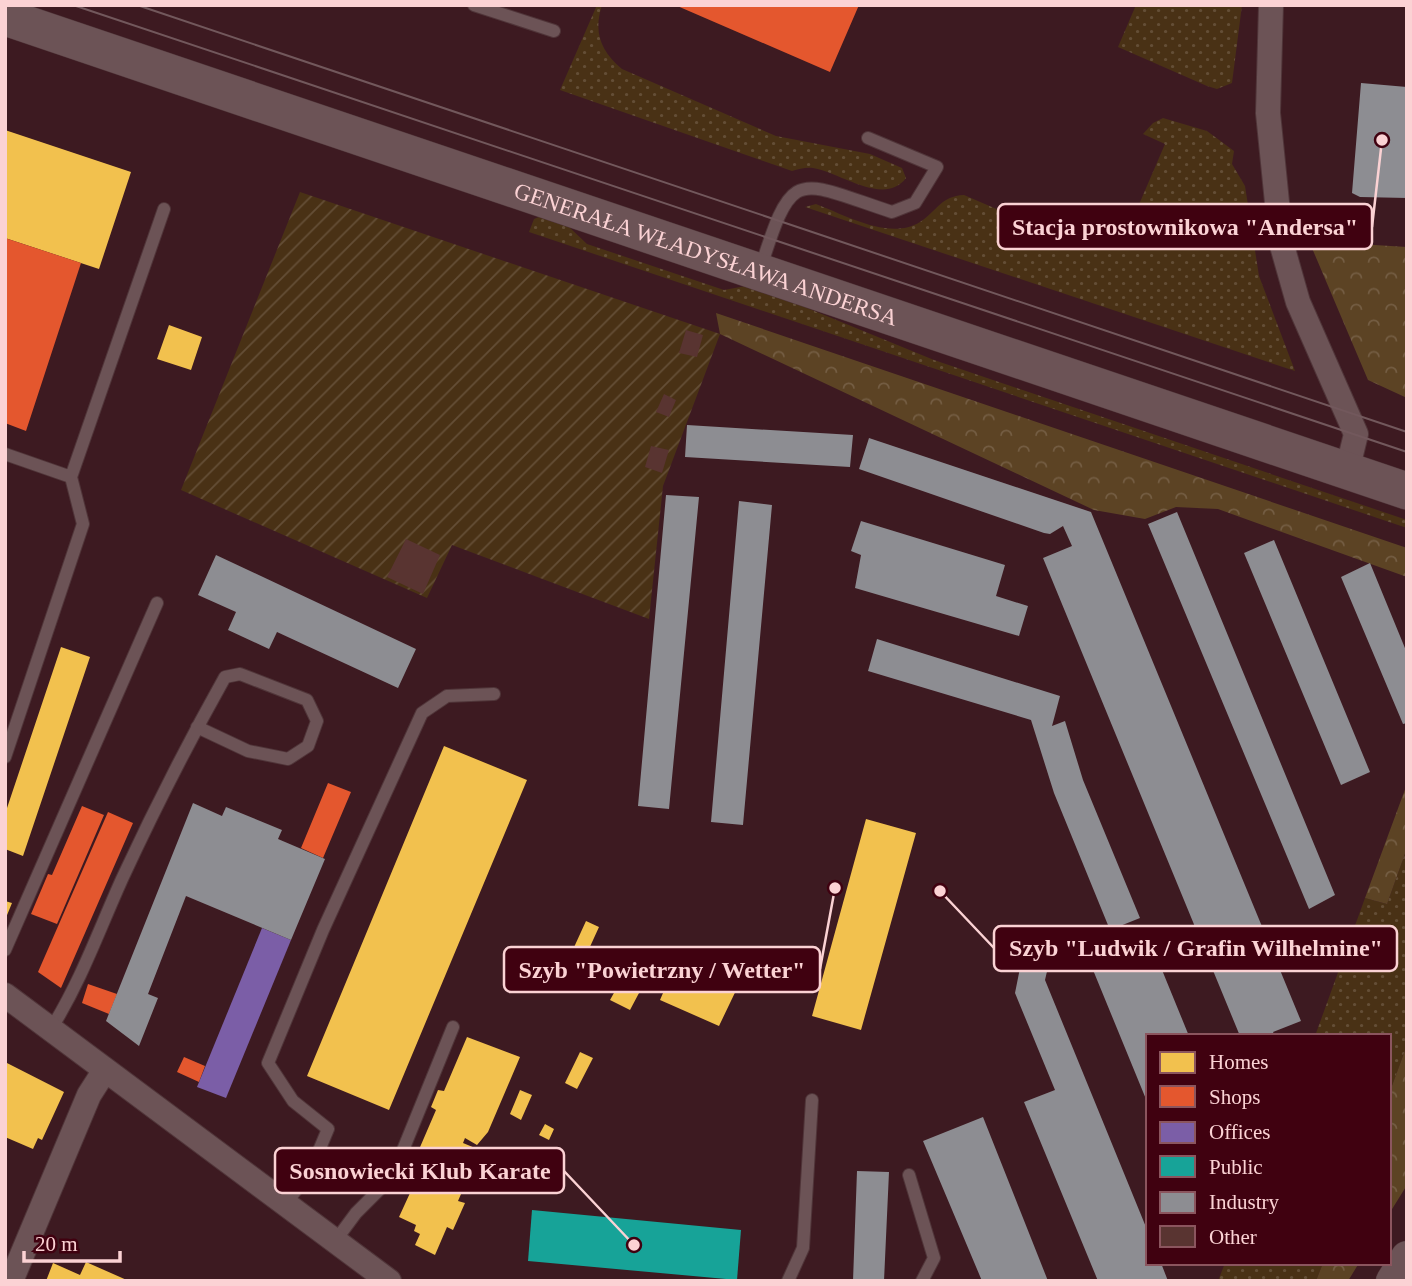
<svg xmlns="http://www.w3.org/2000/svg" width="1412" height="1286" viewBox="0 0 1412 1286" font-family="'Times New Roman',serif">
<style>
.grass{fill:url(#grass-dots)}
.forest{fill:url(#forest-crowns)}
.garden{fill:url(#garden-furrows)}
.homes{fill:#f2c14e}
.shops{fill:#e4572e}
.offices{fill:#7b5ea7}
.public{fill:#17a398}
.industry{fill:#8d8d92}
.building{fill:#593431}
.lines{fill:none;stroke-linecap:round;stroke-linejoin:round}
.service-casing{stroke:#503539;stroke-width:14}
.minor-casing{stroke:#503539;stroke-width:26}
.tertiary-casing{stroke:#503539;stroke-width:33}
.secondary-casing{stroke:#503539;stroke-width:38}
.service{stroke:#6c5356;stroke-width:12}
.minor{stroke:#6c5356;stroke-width:24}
.tertiary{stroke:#6c5356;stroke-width:32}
.secondary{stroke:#6c5356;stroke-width:37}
.tram{stroke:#72585c;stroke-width:2}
.labels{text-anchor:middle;stroke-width:7;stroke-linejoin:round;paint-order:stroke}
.street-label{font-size:23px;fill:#fbd2d4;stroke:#400110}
.leader{fill:none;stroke:#fbd2d4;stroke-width:2.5}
.callout-dot{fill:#fbd2d4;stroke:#400110;stroke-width:2.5}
.callout{fill:#400110;stroke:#fbd2d4;stroke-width:2.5}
.callout-label{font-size:24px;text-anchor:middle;font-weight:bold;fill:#fbd2d4}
</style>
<defs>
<pattern id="grass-dots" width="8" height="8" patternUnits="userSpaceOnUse" patternTransform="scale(1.75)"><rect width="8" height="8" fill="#493115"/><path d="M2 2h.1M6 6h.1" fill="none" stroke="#644e36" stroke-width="1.8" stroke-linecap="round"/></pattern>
<pattern id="forest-crowns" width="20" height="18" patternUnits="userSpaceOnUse" patternTransform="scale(1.75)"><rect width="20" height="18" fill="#5c4324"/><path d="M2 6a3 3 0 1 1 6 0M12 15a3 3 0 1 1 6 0" fill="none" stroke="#745d43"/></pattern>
<pattern id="garden-furrows" width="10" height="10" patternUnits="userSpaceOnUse" patternTransform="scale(1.75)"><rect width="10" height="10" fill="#493115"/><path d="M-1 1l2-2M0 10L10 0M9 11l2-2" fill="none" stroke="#644e36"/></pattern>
</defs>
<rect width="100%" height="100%" fill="#3d1a21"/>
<path class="grass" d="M597,5H602C593,33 601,51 622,69L776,136L870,154L902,168L906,178C884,207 840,172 813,168C806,167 799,169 792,171L560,90Z
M1136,5H1242L1232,83L1217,89L1207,86L1118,47Z
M1163,118L1207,131L1234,151L1232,164L1245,186L1259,276L1295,371L805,207L816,204C845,215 890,241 920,222C937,211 941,196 964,195L1057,235L1082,234L1109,214L1131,223L1165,144L1143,134L1153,123Z
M541,216L568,226L587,244L724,290L751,285L934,360L1407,520V528L529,232L534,219Z
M1407,848V1045L1389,1094V1036H1315L1365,898L1387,904Z
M1225,1263H1323L1316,1281H1218Z"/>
<path class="forest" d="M1309,241L1407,247V398L1368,380Z
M716,313L1407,548V577L1218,509L1176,507L1145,519L1094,510L720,334Z
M1407,784V848L1387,904L1365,898Z
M1407,1045V1185L1389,1214V1094Z
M1323,1263H1359L1348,1281H1316Z"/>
<path class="garden" d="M300,192L720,334L663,486L649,619L452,545L427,598L181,490Z"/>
<path class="homes" d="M5,130L131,172L99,269L5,238Z
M169,325L202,337L191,370L157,359Z
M61,647L90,657L23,856L5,849V814Z
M444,746L527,780L389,1110L307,1076Z
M866,819L916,833L861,1030L812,1016Z
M5,901L12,903L5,920Z
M586,921L599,927L583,962L570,956Z
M681,951L741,980L719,1026L660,1000Z
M629,966L648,976L630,1010L610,1000Z
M467,1037L520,1057L488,1132L477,1145L465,1138L463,1143L480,1150L458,1201L465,1203L453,1230L447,1227L435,1255L415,1245L420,1234L414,1231L416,1225L399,1217L410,1193L402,1189L436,1110L431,1107L438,1090L444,1091Z
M580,1052L593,1058L577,1089L565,1083Z
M5,1062L64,1092L42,1140L38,1138L33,1149L5,1137Z
M520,1090L532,1095L521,1120L510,1114Z
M545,1124L554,1129L549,1140L539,1135Z
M86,1262L129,1281H46L53,1263L80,1275Z"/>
<path class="shops" d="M675,5H859L830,72Z
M5,238L81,263L26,431L5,423Z
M328,783L351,792L323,858L301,848Z
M82,806L104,815L57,924L31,914L48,874L52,875Z
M108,812L133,823L61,988L38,972Z
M88,984L117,994L109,1014L82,1003Z
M184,1057L205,1066L199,1082L177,1072Z"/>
<path class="offices" d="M262,928L291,940L226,1098L197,1087Z"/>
<path class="public" d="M532,1210L741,1230L737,1280L528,1261Z"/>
<path class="industry" d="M1361,83L1407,87V198L1360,197L1352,193Z
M687,425L853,435L850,467L685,457Z
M869,438L1091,512L1301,1021L1273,1032L1275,1036H1240L1043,558L1072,546L1063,526L1050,534L1044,533L859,469Z
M666,495L699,497L669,809L638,806Z
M739,501L772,505L743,825L711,822Z
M1177,512L1335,895L1309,909L1148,524Z
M861,521L1005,565L996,596L1028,606L1019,636L855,588L861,555L851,551Z
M1274,540L1370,772L1341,785L1244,553Z
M216,555L416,649L398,688L277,632L269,649L228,630L236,612L198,595Z
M1370,563L1407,653V723L1403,724L1341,577Z
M877,639L1060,696L1052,726L1065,721L1083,780L1140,918L1110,930L1054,793L1031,720L868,671Z
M193,803L222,816L226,807L282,830L278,839L325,859L291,940L186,896L148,994L158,998L139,1046L106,1021Z
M1144,926L1189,1036H1148V1104L1084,948Z
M1025,943L1052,950L1045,980L1148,1232V1263H1161L1168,1281H1098L1024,1102L1055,1090L1015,993Z
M983,1117L1048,1281H982L923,1141Z
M857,1171L889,1172L884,1281H853Z"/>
<path class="building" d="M686,330L703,335L697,357L679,353Z
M664,394L676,400L669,417L656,412Z
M651,446L669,450L662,473L645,467Z
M406,539L440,555L423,594L387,577Z"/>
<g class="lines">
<defs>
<path id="service" d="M474,5L554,31
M760,270C793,165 795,180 892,212L915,203L937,167L868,138
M5,454L71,477L164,209
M5,757L83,524L71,477
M5,950L157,603
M51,1029C81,981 99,930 122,879C154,810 188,743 225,677L240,674L307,700L317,721L308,746L288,759L248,751L197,727
M909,1175L934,1258L922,1281
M286,1203L310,1172L328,1129L293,1101L268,1063L323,930L422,713L447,696L494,694
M336,1240L356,1213L392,1177L453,1027
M788,1281L803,1248L812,1100"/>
<path id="minor" d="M1271,5L1268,113L1281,242L1298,302L1356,434L1347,471
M5,995L389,1281
M11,1281L89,1095L105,1070"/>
<path id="tertiary" d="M1392,1281L1407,1257"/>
<g id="secondary">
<path id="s1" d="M5,17L1407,491"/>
</g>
</defs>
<use href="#service" class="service-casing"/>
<use href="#minor" class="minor-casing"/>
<use href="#tertiary" class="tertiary-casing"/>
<use href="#secondary" class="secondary-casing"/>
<use href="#service" class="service"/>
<use href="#minor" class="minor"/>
<use href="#tertiary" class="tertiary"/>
<use href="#secondary" class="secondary"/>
<path class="tram" d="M73,5L1407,452
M137,5L1407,432"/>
</g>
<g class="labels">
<g class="street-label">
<text dy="8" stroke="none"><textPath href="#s1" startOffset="740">GENERAŁA WŁADYSŁAWA ANDERSA</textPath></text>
</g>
</g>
<path class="leader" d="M1382 140L1372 227M940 891L994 948M835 888L820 969M634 1245L564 1171"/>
<g class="callout-dot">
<circle cx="1382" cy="140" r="7"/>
<circle cx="940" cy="891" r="7"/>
<circle cx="835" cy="888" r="7"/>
<circle cx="634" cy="1245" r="7"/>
</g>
<g class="callout">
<rect x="998" y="204" width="374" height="45" rx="7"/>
<rect x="994" y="926" width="403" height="45" rx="7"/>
<rect x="504" y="947" width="316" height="45" rx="7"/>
<rect x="275" y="1148" width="289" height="45" rx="7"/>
</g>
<g class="callout-label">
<text x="1185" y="235">Stacja prostownikowa "Andersa"</text>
<text x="1196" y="956">Szyb "Ludwik / Grafin Wilhelmine"</text>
<text x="662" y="978">Szyb "Powietrzny / Wetter"</text>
<text x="420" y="1179">Sosnowiecki Klub Karate</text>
</g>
<rect width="1412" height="1286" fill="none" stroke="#fbd2d4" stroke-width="14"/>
<rect x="1146" y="1034" width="245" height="231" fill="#400110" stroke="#8b555e" stroke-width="2"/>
<rect x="1160" y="1052" width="35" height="21" fill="#f2c14e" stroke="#8b555e" stroke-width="2"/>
<text x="1209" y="1069" font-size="21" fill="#fbd2d4">Homes</text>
<rect x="1160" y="1086" width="35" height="21" fill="#e4572e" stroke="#8b555e" stroke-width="2"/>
<text x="1209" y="1104" font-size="21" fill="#fbd2d4">Shops</text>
<rect x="1160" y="1122" width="35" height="21" fill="#7b5ea7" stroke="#8b555e" stroke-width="2"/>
<text x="1209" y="1139" font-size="21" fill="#fbd2d4">Offices</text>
<rect x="1160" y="1156" width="35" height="21" fill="#17a398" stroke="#8b555e" stroke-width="2"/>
<text x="1209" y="1174" font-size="21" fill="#fbd2d4">Public</text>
<rect x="1160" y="1192" width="35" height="21" fill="#8d8d92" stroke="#8b555e" stroke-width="2"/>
<text x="1209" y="1209" font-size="21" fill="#fbd2d4">Industry</text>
<rect x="1160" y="1226" width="35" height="21" fill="#593431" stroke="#8b555e" stroke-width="2"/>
<text x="1209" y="1244" font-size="21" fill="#fbd2d4">Other</text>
<path d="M24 1251v10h96v-10" fill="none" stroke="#fbd2d4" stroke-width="3.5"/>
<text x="35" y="1251" font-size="21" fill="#fbd2d4" stroke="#400110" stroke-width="5" paint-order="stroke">20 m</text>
</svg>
